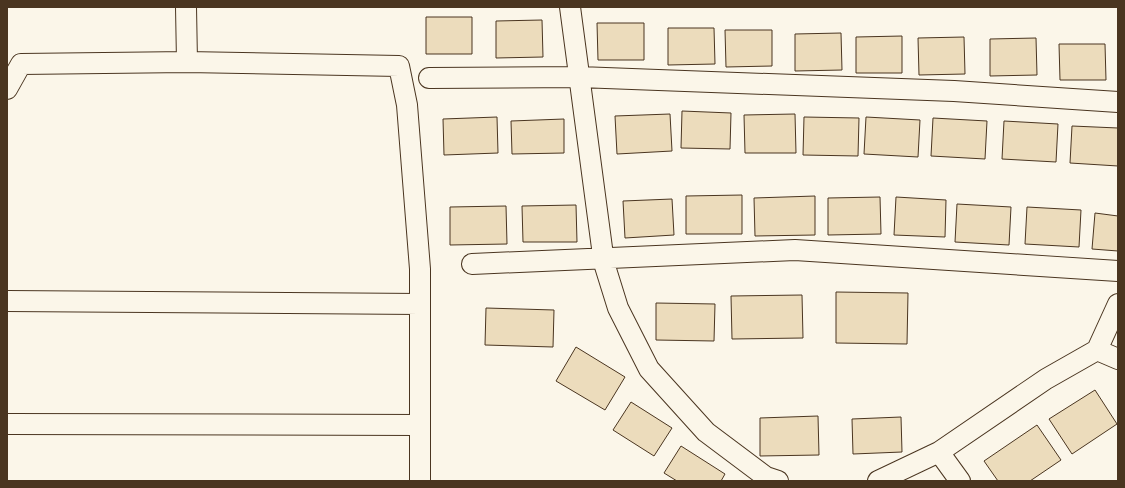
<svg xmlns="http://www.w3.org/2000/svg" width="1125" height="488" viewBox="0 0 1125 488" font-family="Cabin,sans-serif">
<style>
.building{fill:#ecdcbc;stroke:#4a3520}
.lines{fill:none;stroke-linecap:round;stroke-linejoin:round}
.minor-casing{stroke:#4a3520;stroke-width:22}
.minor{stroke:#fbf6e9;stroke-width:20}
</style>
<rect width="100%" height="100%" fill="#fbf6e9"/>
<path class="building" d="M426,17H472V54H426Z
M542,20L543,57L496,58V21Z
M597,23H644V60H598Z
M668,28H714L715,64L668,65Z
M725,30H772V66L726,67Z
M841,33L842,70L795,71V34Z
M902,36V73H856V37Z
M964,37L965,74L919,75L918,38Z
M1036,38L1037,75L990,76V39Z
M1059,44H1105L1106,80H1060Z
M682,111L731,113L730,149L681,148Z
M670,114L672,151L617,154L615,116Z
M795,114L796,153H745L744,115Z
M497,117L498,153L444,155L443,119Z
M804,117L859,118L858,156L803,155Z
M866,117L920,120L918,157L864,154Z
M933,118L987,121L985,159L931,156Z
M564,119V153L512,154L511,121Z
M1004,121L1058,124L1056,162L1002,159Z
M1072,126L1118,128V166L1070,163Z
M742,195V234H686V196Z
M815,196V235L755,236L754,198Z
M880,197L881,234L828,235V198Z
M896,197L946,200L945,237L894,235Z
M672,199L674,235L625,238L623,201Z
M957,204L1011,207L1009,245L955,242Z
M576,205L577,242H523L522,206Z
M506,206L507,244L450,245V207Z
M1027,207L1081,210L1079,247L1025,244Z
M1095,213L1118,216V251L1092,249Z
M836,292L908,293L907,344L836,343Z
M802,295L803,338L732,339L731,296Z
M656,303L715,304L714,341L656,340Z
M486,308L554,310L553,347L485,345Z
M576,347L625,377L605,410L556,381Z
M1095,390L1117,424L1072,454L1049,419Z
M631,402L672,428L654,456L613,430Z
M818,416L819,455L760,456V418Z
M901,417L902,452L853,454L852,419Z
M1037,425L1061,460L1030,481H998L984,461Z
M681,446L725,474L721,481H677L664,473Z"/>
<g class="lines">
<defs>
<path id="minor" d="M186,7L187,62L399,66L407,105L420,269V481
M570,7L604,263L618,308L649,369L706,432L766,477L778,481
M429,78L579,77L954,91L1118,102
M7,89L21,64L187,62
M472,264L795,250L1118,271
M7,301L420,304
M1097,350L1118,304
M7,424L420,425
M939,452L960,481
M878,481L939,452L1046,379L1097,350L1118,359"/>
</defs>
<use href="#minor" class="minor-casing"/>
<use href="#minor" class="minor"/>
</g>
<rect width="1125" height="488" fill="none" stroke="#4a3520" stroke-width="16"/>
</svg>
